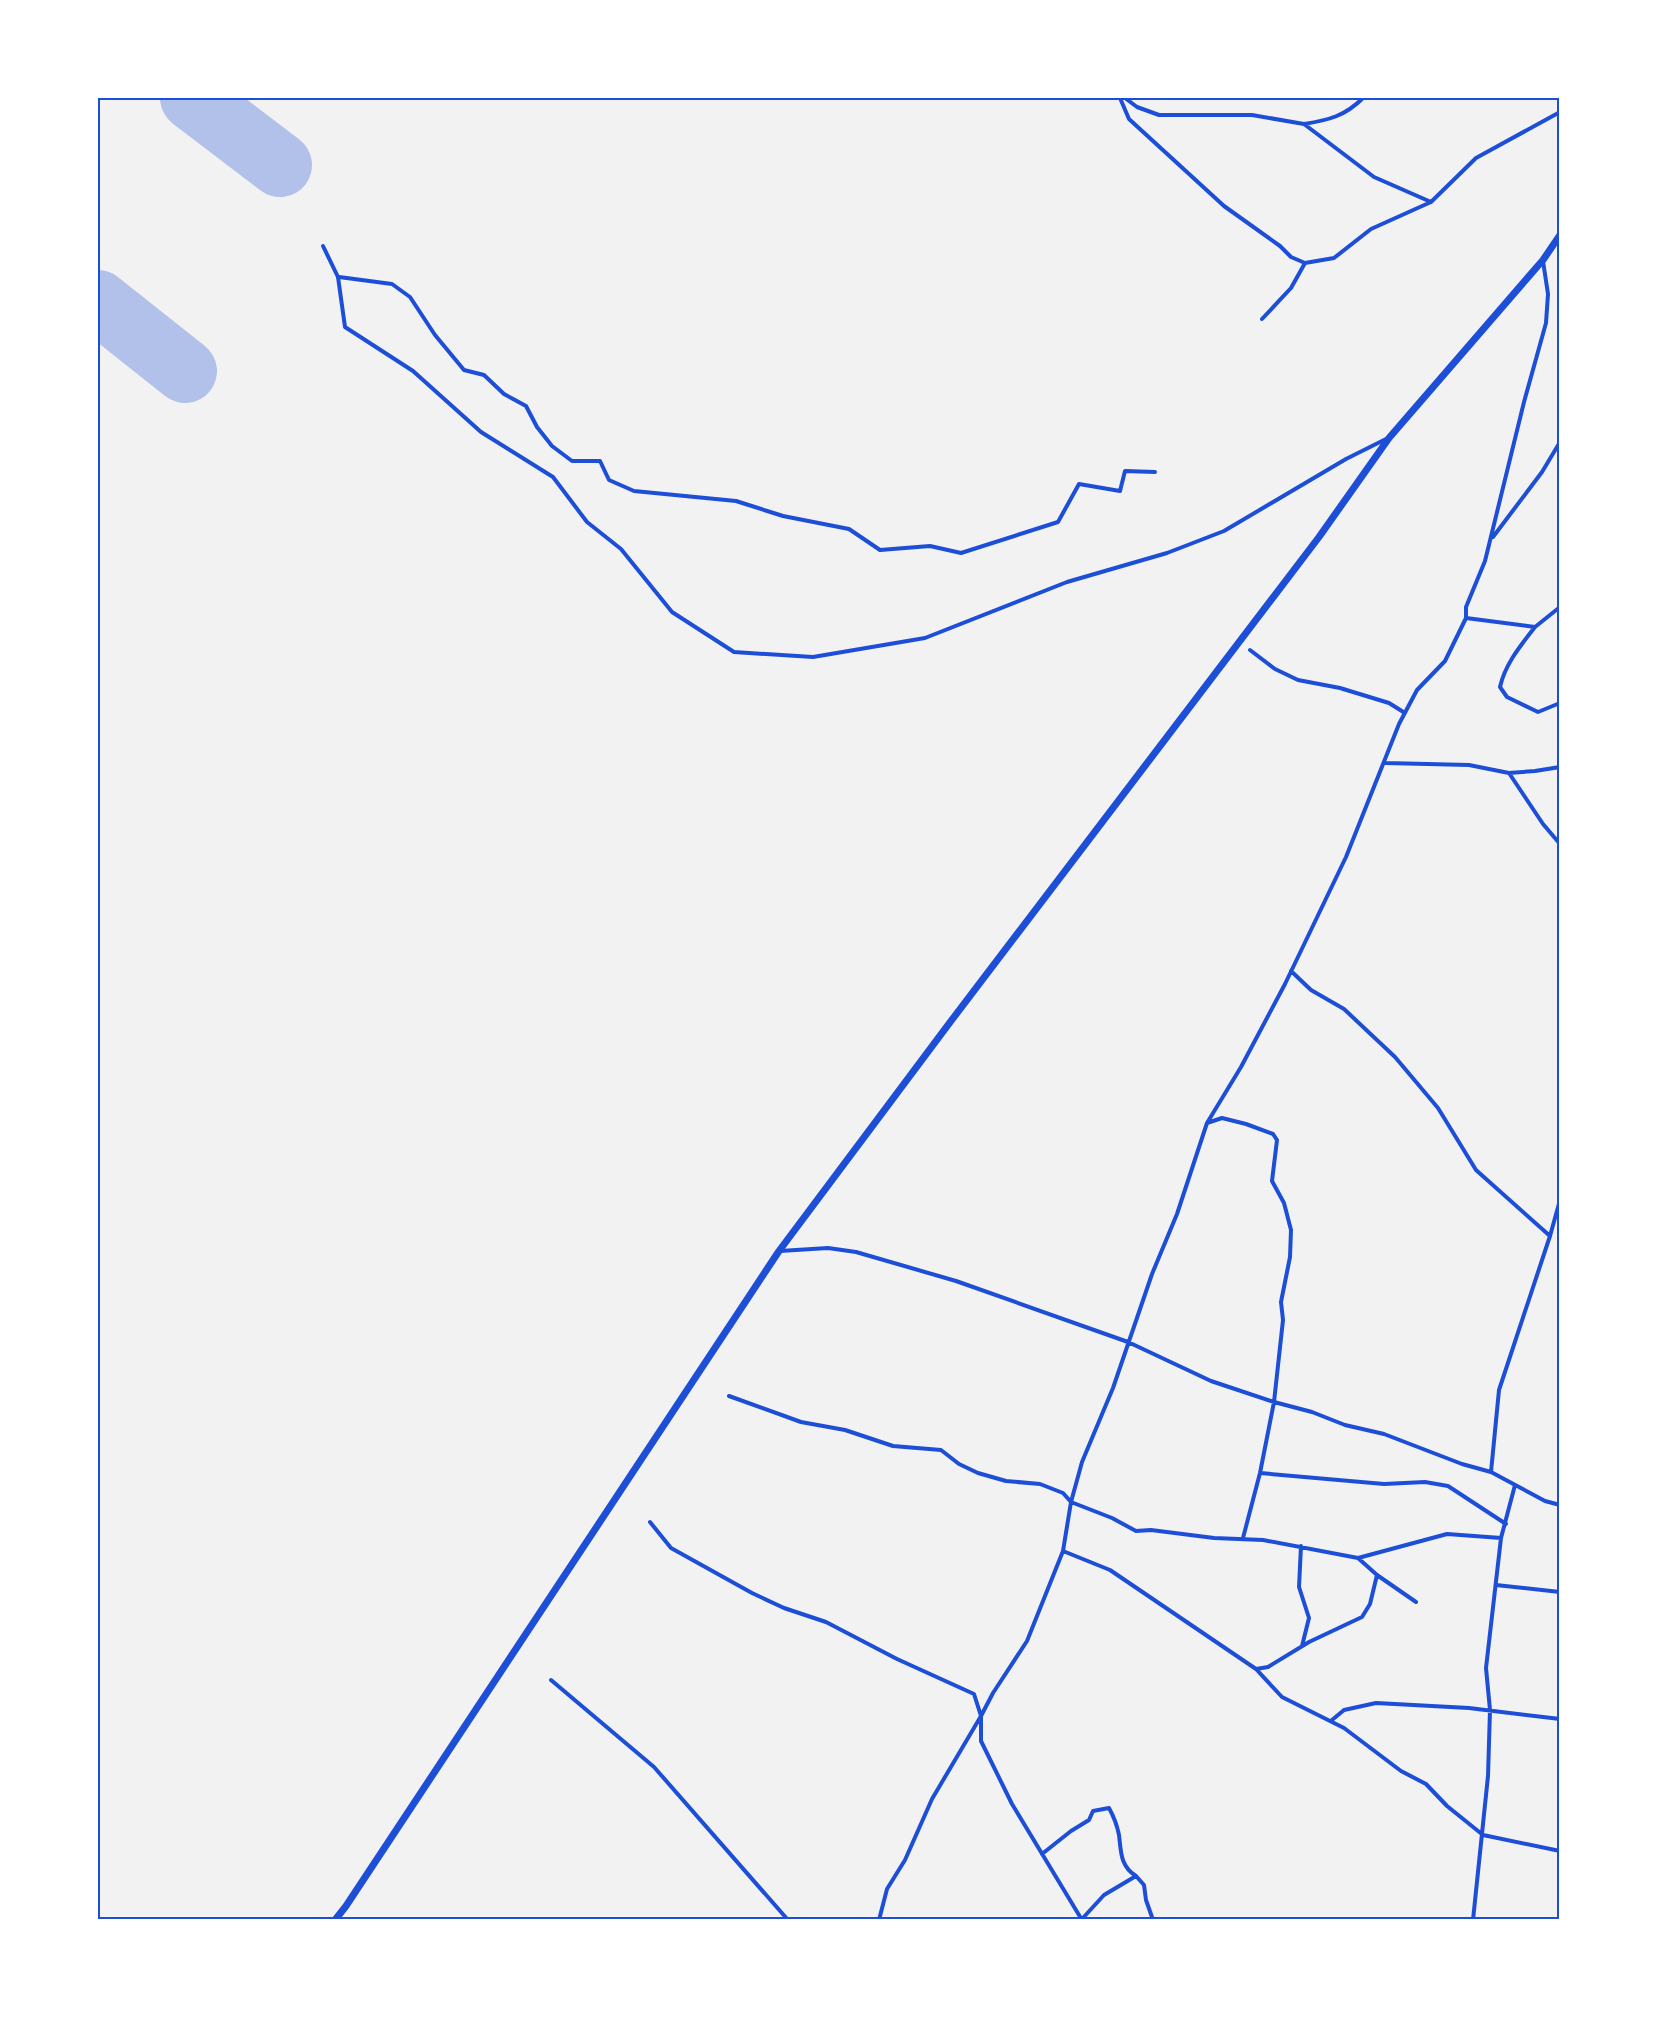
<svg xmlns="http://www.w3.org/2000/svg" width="1657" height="2017" viewBox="0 0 1657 2017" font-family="Karla,sans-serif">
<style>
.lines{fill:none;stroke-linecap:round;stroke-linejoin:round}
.runway{stroke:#b2c1ea;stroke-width:64}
.minor{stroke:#1d4ed8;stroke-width:4}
.primary{stroke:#1d4ed8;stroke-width:7}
.neatline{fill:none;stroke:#1d4ed8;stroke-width:2}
</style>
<rect width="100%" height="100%" fill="#f2f2f2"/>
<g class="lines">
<path class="runway" d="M192,98L280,165
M98,302L185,371"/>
<path class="minor" d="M1120,98L1129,119L1224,206L1280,246L1291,257L1305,263
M1125,98L1137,107L1159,115H1252L1304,124
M1431,202L1476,158L1560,112
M323,246L338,277L345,327L413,371L481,432L553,477L587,522L621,549L672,612L734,652L813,657L925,638L1067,582L1167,553L1224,531L1346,459L1386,439
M339,277L392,284L410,297L435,335L464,370L484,375L504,394L526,406L537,427L552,446L572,461H600L609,480L634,491L736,501L783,516L849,529L880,550L930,546L961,553L1058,522L1079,484L1120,491L1125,471L1155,472
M1262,319L1291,288L1305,263L1334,258L1371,229L1431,202L1374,177L1304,124C1329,120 1345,116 1363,98
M1493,537L1542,472L1560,442
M1466,618L1535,627L1560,607
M1535,627C1521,645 1505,664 1500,687L1507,697L1538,712L1560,703
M1250,650L1275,669L1298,680L1340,688L1389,703L1405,713
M1385,763L1469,765L1509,773L1543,824L1560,844
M1509,773L1535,771L1560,767
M1291,971L1311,990L1344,1009L1395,1057L1438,1108L1476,1170L1550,1236
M1207,1123L1222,1118L1246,1124L1273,1134L1277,1140L1272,1181L1284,1203L1291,1230L1290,1257L1281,1302L1283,1320L1274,1402L1260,1473L1243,1538
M780,1251L828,1248L856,1252L956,1281L1128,1342L1211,1381L1274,1402L1312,1412L1345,1425L1384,1434L1462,1464L1491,1472L1545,1501L1560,1505
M729,1396L801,1422L845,1430L893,1446L941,1450L959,1464L978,1473L1006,1481L1040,1484L1063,1493L1071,1502L1112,1518L1136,1531L1151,1530L1214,1538L1263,1540L1358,1558L1447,1534L1501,1538
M1491,1472L1499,1390L1550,1236L1560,1200
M1260,1473L1384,1484L1425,1482L1448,1486L1506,1524
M650,1522L671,1548L752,1593L784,1608L826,1622L897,1659L974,1694L981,1716V1741L1012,1804L1082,1920
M1301,1546L1299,1587L1309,1618L1302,1646
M1063,1551L1110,1570L1256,1669L1282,1697L1344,1728L1401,1771L1426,1784L1447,1806L1483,1835L1560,1851
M1358,1558L1377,1575L1416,1602
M1496,1585L1560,1592
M1256,1669L1268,1667L1309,1642L1362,1617L1370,1604L1377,1575
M551,1680L654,1767L788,1920
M1332,1720L1344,1710L1376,1703L1469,1708L1560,1719
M1042,1854L1071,1831L1089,1820L1093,1811L1109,1808C1114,1817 1117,1825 1119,1835C1121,1851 1120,1866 1136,1876
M1082,1919L1104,1895L1136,1876L1144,1885L1146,1900L1153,1920
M879,1920L887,1889L905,1860L932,1799L981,1716L993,1693L1027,1641L1063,1551L1071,1502L1082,1462L1113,1388L1152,1274L1177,1214L1207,1123L1241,1067L1285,984L1346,857L1399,724L1417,690L1445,661L1466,618V607L1485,561L1524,402L1546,323L1548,294L1543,261
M1473,1920L1488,1776L1490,1710L1486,1668L1501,1538L1515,1485"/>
<path class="primary" d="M335,1920L346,1906L779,1251L954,1017L1319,537L1389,438L1543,260L1560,235"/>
</g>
<rect width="1657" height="2017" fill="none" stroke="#ffffff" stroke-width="198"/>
<rect x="99" y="99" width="1459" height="1819" class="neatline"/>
</svg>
